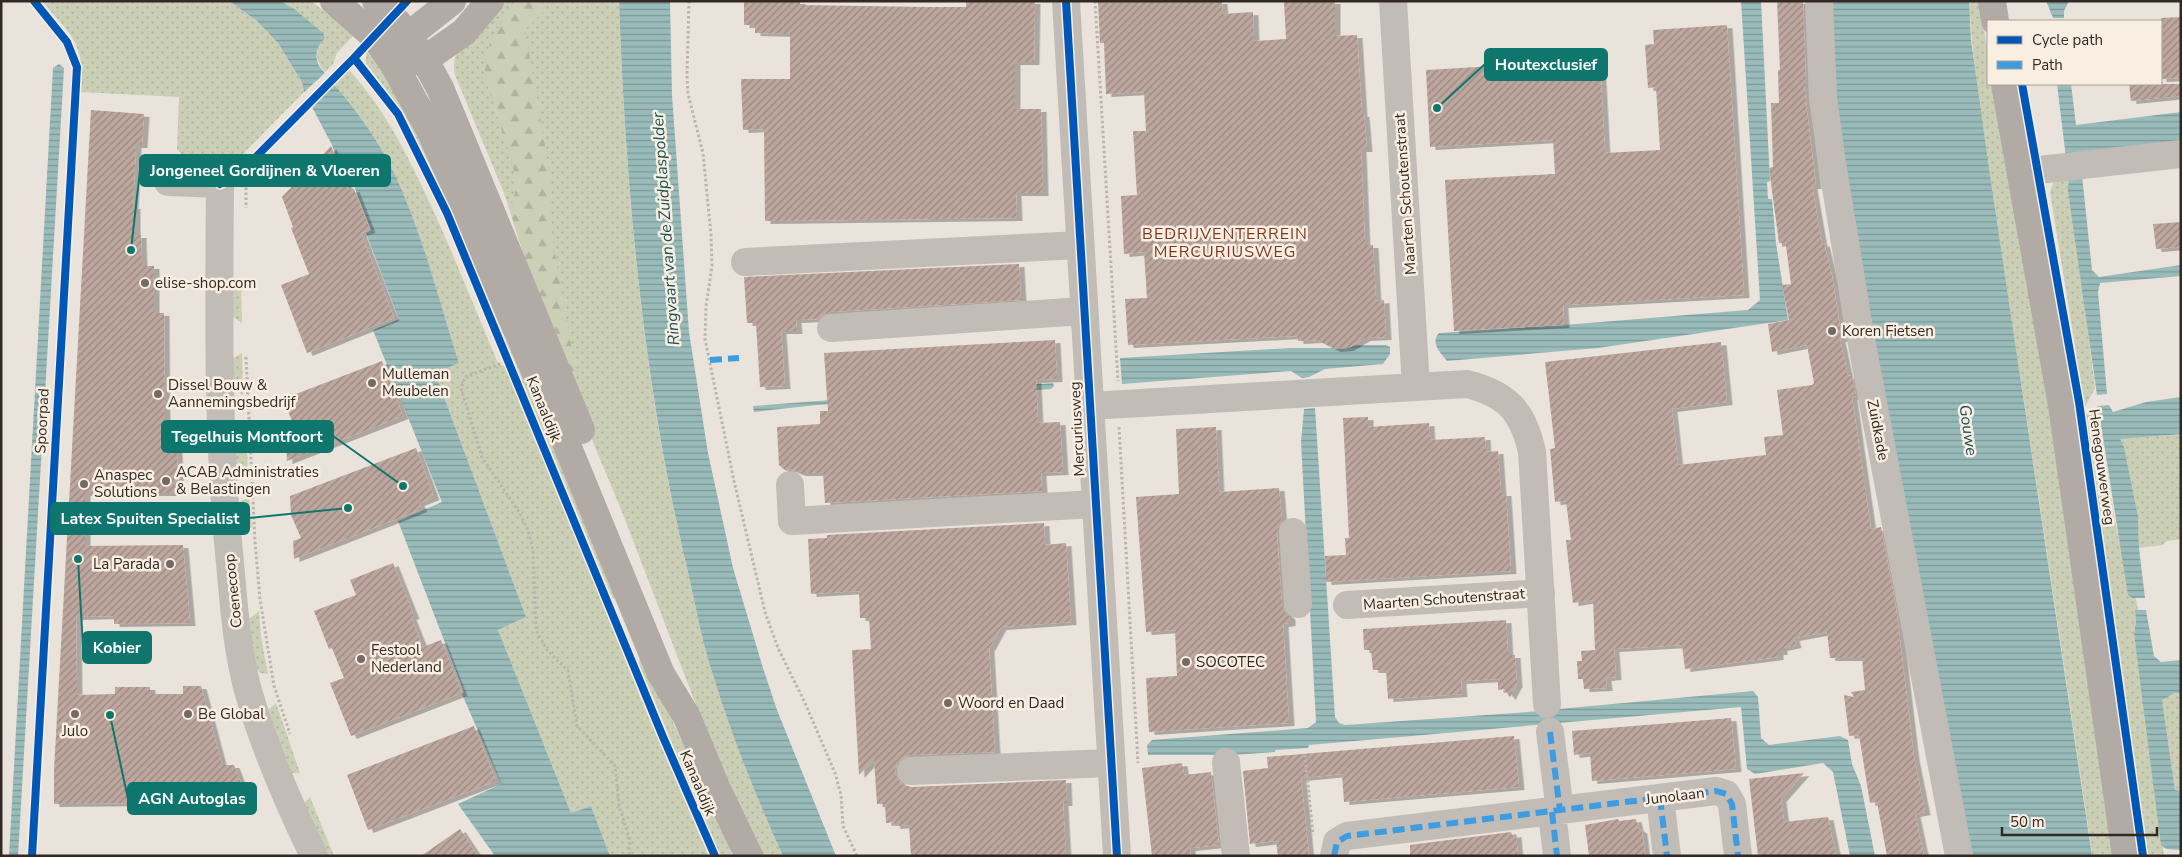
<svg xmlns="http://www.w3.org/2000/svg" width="2182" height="857" viewBox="0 0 2182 857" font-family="'Nunito Sans',sans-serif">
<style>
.grass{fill:url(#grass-dots)}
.forest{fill:url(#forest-firs)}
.water{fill:url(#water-rules)}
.pier{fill:#eae3dc}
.building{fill:url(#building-hatch);filter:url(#shadow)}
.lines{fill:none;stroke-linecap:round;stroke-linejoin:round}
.path{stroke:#bbb4ae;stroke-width:3;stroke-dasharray:2.5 2.5;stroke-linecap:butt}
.minor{stroke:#c2bcb6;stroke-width:28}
.major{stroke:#b1aaa5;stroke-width:28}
.quiet{stroke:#3e9ce0;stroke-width:6;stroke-dasharray:12 6;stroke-linecap:butt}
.cycleway-casing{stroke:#f8eee2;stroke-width:11}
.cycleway{stroke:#0057b8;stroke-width:8}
.poi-dot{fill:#726a65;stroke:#f8eee2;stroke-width:2}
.labels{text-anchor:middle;stroke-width:5;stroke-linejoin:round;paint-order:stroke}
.street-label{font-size:15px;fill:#322925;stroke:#f8eee2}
.poi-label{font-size:15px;fill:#322925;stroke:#f8eee2;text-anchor:start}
.water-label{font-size:16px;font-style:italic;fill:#1b4f53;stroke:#f8eee2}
.neighbourhood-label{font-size:16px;letter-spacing:1px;fill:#80371f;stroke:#f8eee2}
.leader{fill:none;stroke:#0f766e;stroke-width:2}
.callout-dot{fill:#0f766e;stroke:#f8eee2;stroke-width:2}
.callout{fill:#0f766e;stroke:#0f766e;stroke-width:2}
.callout-label{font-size:16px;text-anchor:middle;font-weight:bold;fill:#fff}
</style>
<defs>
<pattern id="grass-dots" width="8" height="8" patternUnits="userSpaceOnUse" patternTransform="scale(1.25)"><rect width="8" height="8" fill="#cbcfb6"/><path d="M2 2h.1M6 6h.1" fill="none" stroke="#afb29c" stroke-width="1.8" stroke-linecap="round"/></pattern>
<pattern id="forest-firs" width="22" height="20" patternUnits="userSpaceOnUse" patternTransform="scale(1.25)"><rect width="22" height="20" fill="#cbcfb6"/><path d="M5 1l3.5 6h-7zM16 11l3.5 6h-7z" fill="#afb29c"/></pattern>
<pattern id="water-rules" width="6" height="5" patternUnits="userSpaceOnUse" patternTransform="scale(1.25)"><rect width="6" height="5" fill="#99bbba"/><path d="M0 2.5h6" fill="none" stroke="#7d9897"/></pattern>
<pattern id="building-hatch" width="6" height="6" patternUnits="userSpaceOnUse" patternTransform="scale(1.25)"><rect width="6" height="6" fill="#bda79e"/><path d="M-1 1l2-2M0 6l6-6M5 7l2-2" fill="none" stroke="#9a8881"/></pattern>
<filter id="shadow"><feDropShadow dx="5.5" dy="3" stdDeviation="0" flood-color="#0004"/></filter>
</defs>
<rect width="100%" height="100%" fill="#eae3dc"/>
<path class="grass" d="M42,1H229L257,21L278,43L302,82L304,92L234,163L225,157L182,155L177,149L179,97L81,92C85,43 72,36 42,1Z
M280,1H311L354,35L337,53L333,64L325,72C315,60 314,50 325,38L293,8Z
M498,1H619C626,194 643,389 689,577C697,610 703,643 713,675C732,737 756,797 783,856H758L721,770L624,517L552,343L504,193L455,75C448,45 479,23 498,1Z
M1969,1H1980L1988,55V84H1993L2043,354L2115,856H2092L2091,846C2065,672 2039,498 2012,324C1996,217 1976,109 1969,1Z
M369,51L405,100L621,596L613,599L449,204L403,112L366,63V54Z
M349,70C383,107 405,150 426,195C452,250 474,307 498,363L507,368L648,716L709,856H610L591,806L571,813L498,630L526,617L435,373L459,363C436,293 419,218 383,152C370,128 352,107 335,85Z
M2069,176L2095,388L2085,407L2050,192L2055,178Z
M230,278H241L242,323L231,316Z
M242,353L243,395L232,389V359Z
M2098,406L2114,516L2132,598H2136L2138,610L2135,611L2136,621L2134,634L2164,856H2148L2085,415Z
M246,421L248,474L236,468L234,427Z
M2181,434V539L2167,541L2163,545L2139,548L2138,516L2124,447L2120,439Z
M249,497L252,528L239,524L238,503Z
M259,611L261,637L268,674L260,673L255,667L249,619Z
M640,657C659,689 673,723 689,757C704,787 725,823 732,856H720L639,664Z
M2175,693H2181V791L2175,790L2162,700Z
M276,703L300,773H289L268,715V710Z
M310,797L334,856H326L303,804Z"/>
<path class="forest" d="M517,1H540L544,12L525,30L548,163L553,242L584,419L552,343L510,211L517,185L510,155L489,91L484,64L492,36Z"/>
<path class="water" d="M229,1H280L293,8L323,33L325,38C317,47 314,54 319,66C342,94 365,120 383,152C418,214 437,295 459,363L435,373L526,617L498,630L571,813L591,806L610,856H495L458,804L501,784L462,694L464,692L398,521L442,502L373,330L399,319L366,233L371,230L354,186L349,188L331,143L304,92L302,82L278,43L257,21Z
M619,1H670L672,95L689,332L708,453L733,568L763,668L777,710L836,856H783C756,797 732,737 713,675C703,645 697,612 690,581C644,392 626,196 619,1Z
M1741,1H1761L1770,181L1767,182L1768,199H1772L1776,243L1788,320L1598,348L1447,361C1440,352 1430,343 1439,333L1564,325L1748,310L1760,300Z
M1826,1H1969L1971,40L1990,176L2092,856H1966L1853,247Z
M2046,1H2069L2064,11V18H2053Z
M59,64L64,68L18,856H9L53,68Z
M2057,84H2071L2076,125L2181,112V143L2066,158Z
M2082,175L2092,270L2099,277L2181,265V276L2100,283L2098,292L2107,394L2097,395L2068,191L2069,176Z
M1356,345H1386L1390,347V354L1383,364L1325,369L1309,377L1302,378L1291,371L1122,384L1120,358L1290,348H1348Z
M1053,383L1054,386L1051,389L817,405L754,412L753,406Z
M2181,397V434L2120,439L2124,447L2138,516L2139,548L2145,598H2132L2128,595L2098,406L2109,405L2113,412L2146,402Z
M1315,408L1335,717L1339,723L1345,725L1515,713L1753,691L1758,697L1761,738L1769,745L1840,736L1848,740L1852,764L1861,786L1875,856H1850L1833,772L1823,763L1755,774L1747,769L1741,707L1309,745L1308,748L1275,750V752L1234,755H1148L1147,745L1152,740L1308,728L1316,722L1301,442L1304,409Z
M2135,610H2146L2154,656L2161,662L2181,660V693H2175L2162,700L2175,790L2181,791V850L2166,849L2161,845L2134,634L2136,621Z"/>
<path class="pier" d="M327,71L336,83L310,109L302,94Z"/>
<path class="building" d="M744,1H800V5L926,7H966V1H1035L1034,62H1015V109H1041L1043,193H1016L1017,218L765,221L764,129L743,130L741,79H790V34L755,33V25H744Z
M1098,1H1222L1223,14L1253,12L1254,41L1286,39L1284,1H1335V36L1357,35L1362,114H1364L1367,149H1361L1365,245H1373L1376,301L1384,300L1386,337L1365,338L1348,348L1335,349L1317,340L1298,341L1297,336L1128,345L1125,299L1147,298L1144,252L1124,254L1121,196L1137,195L1133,131H1146L1144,92L1106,94L1104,43H1100Z
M1777,1H1803L1806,86H1804L1816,186H1812L1822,244L1824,243L1832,276L1842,339H1840L1848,376L1852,375L1856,396L1852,397L1871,529L1881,527L1896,607L1914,757L1925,812L1915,814L1924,856H1887L1877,802L1870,803L1859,735L1849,736L1844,695L1854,697L1851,692L1865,690L1862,658H1830L1827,632L1794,638L1796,645L1782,648V652H1778V657L1685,669L1682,645L1614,649L1616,677L1606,678L1607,688L1584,689L1583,679H1578L1577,661H1582L1581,651L1595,650L1593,600L1573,603L1566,540H1571L1566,501L1555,502L1550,449L1555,448L1545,362L1721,342L1727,402L1672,409L1678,465L1766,455L1764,437L1783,435L1777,390L1812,385L1814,383L1807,345L1772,352L1768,324L1789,320L1782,285L1791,284L1786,246L1782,247V243H1779L1769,168L1773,167L1771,103H1779L1778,70H1780Z
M2181,17V78L2161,79V18Z
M1727,25L1744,295L1563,305L1564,325L1454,331L1445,180L1555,174L1553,140L1430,147L1426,70L1600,60L1605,153L1660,150L1656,87L1648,88L1645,45L1654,44L1653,30Z
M2129,84H2181V96L2131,101Z
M91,110L144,114L142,145H136L133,206H135V235H141L142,266H154V313H164L165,433H176L179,493H85V546L183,545L190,623L114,624V616L76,617L77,695L115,694V687H150V694H183V686H201L222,765H234L248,802L54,804V770Z
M331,146L349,190L354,189L370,230L361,233L394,318L307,353L281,285L309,274L291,228L293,227L282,197Z
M2181,222V247L2156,249L2153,224Z
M1019,264L1021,300L830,312L823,315L819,319L796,320L797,331H781L785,386L760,387L756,323H747L744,277Z
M1055,340L1057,379L1036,380L1038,423L1060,422L1063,472L1041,473L1042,491L825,503L823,473H800L790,469L786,471L779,465L777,427L820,424V411H828L824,353Z
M382,361L403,416L287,461L285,424L292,421L283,399Z
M1368,417V427L1429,423L1430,440L1485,437L1486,452L1498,451L1501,493H1506L1511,571L1326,582L1325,556L1346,555L1345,538H1349L1343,418Z
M1216,427L1219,492L1279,488L1282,522L1277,533L1282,605L1285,612L1290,617V623L1283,624L1289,723L1149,732L1146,678L1177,676L1175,630L1146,632L1136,497L1179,494L1176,429Z
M416,448L434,497L419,503L422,509L294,559L293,541L301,538L291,515L290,496Z
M1044,523L1045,545L1066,543L1071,622L1001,627L989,649L995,752L910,755L903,758L897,763L895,772L898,779L903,785L912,787L1066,780L1067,803H1063L1066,856H911L909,825L895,826L894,822L886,823L885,804H877L874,759L859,775L852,650L871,649L869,618H860L859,591L811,594L808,539L827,538V535Z
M393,563L414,616L411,617L423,647L441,640L462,693L351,736L330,683L344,678L332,648L329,649L314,611L356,595L350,580Z
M1506,620L1508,655H1515L1517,684L1510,697L1504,689L1498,690V679L1461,681L1462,694L1388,699L1386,670H1373L1371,650H1364L1363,629Z
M1731,718L1736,769L1592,781L1590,753L1574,755L1572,731Z
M474,726L496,781L368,830L347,775Z
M1514,736L1519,787L1344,802L1342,774L1301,778L1309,856H1278L1276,841L1250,844L1243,771L1268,768L1267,757Z
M1182,763L1184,775L1211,772L1219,845L1190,848L1191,856H1152L1142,768Z
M1804,773L1781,799L1784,822L1828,817L1836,856H1758L1749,779Z
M1618,819L1619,821L1636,819L1638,828L1642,831L1645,856H1589L1585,825Z
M460,829L478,856H421Z
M1511,832L1512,835L1516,834L1518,856H1410V845Z"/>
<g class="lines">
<path class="path" d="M689,1L687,75L688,94L703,153L711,235L712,266L706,306L705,339L734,481L765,612L778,648L805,703L835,773L841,795L843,826L857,856
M1095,1L1118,381
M244,183L246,186V208
M246,357L255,542L260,599L274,686L290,734
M505,362L465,377L461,388L482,457L519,512L528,530L533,550L536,630L547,650L568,671L577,726L615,766L619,805L630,841L629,856
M1119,427L1138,763
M1305,755L1313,835"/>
<path class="minor" d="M1066,1L1117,856
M1393,1L1416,387
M1819,1L1823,98L1832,163L1860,334L1959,856
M2021,172L2181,154
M168,182L220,184C219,310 217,438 230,563C234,607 237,652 249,694C265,750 289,804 314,856
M745,262L1080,245
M831,328L1084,311
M1090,406L1467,384C1507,394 1523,411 1532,452L1547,704
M790,485L792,521L1095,504
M1293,532L1298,604
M1347,605L1541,593
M1550,732L1560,811
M1226,762L1236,856
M911,771L1110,763
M1660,798L1667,856
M1552,812L1557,856
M1334,856L1337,842L1347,836L1716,791L1726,794L1732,804L1738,856"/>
<path class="major" d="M334,1L375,37L393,63L424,60L464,32L490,1
M376,1C404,25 423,56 440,88L581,430
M452,1L408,36L393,63L431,132L560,428L661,674L687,717L716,787L749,856
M1992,1L1995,21
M2005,84L2062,405L2126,856"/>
<path class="quiet" d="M710,360L739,358
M1550,732L1560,811
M1660,798L1667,856
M1552,812L1557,856
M1334,856L1337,842L1347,836L1716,791L1726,794L1732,804L1738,856"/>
<defs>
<path id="cycleway" d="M407,1L354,58L398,114L447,213L663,737L715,856
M1066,1L1117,856
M2022,84L2079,402L2143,856
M220,184L238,175L354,58
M32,856L77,67L67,42L34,1"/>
</defs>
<use href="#cycleway" class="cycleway-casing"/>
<use href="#cycleway" class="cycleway"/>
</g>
<g class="poi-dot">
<circle cx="145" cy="283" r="5"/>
<circle cx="1832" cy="331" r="5"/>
<circle cx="372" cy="383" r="5"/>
<circle cx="158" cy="394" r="5"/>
<circle cx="166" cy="481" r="5"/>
<circle cx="84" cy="484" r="5"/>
<circle cx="170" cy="564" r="5"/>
<circle cx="361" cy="659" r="5"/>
<circle cx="1186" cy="662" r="5"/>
<circle cx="948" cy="703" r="5"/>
<circle cx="75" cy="714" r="5"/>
<circle cx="188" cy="714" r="5"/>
</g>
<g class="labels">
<g class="street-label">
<text transform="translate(1405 194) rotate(-94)" y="5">Maarten Schoutenstraat</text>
<text transform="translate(544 409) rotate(68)" y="5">Kanaaldijk</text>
<text transform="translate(42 421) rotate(-87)" y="5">Spoorpad</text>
<text transform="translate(1077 429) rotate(-93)" y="5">Mercuriusweg</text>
<text transform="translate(1878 430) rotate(79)" y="5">Zuidkade</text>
<text transform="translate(2102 467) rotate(82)" y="5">Henegouwerweg</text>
<text transform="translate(233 591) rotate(-96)" y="5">Coenecoop</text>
<text transform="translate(1444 599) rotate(-4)" y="5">Maarten Schoutenstraat</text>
<text transform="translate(698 783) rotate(67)" y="5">Kanaaldijk</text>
<text transform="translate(1675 796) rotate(-7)" y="5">Junolaan</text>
</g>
<g class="poi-label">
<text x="155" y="288">elise-shop.com</text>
<text x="1842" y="336">Koren Fietsen</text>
<text x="382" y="379">Mulleman<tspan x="382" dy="17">Meubelen</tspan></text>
<text x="168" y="390">Dissel Bouw &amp;<tspan x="168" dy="17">Aannemingsbedrijf</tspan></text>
<text x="176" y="477">ACAB Administraties<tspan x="176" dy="17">&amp; Belastingen</tspan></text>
<text x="94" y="480">Anaspec<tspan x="94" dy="17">Solutions</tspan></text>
<text x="160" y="569" text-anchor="end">La Parada</text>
<text x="371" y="655">Festool<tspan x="371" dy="17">Nederland</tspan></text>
<text x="1196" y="667">SOCOTEC</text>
<text x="958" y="708">Woord en Daad</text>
<text x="198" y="719">Be Global</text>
<text x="75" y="736" text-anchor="middle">Julo</text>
</g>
<g class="water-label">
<text transform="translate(665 229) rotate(-94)" y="6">Ringvaart van de Zuidplaspolder</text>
<text transform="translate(1969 430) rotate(82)" y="6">Gouwe</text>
</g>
<g class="neighbourhood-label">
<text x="1225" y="239">BEDRIJVENTERREIN<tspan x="1225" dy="18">MERCURIUSWEG</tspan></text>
</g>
</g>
<path class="leader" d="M1437 108L1485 64M131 250L140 170M403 486L333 436M348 508L249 518M78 559L83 647M110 715L128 799"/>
<g class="callout-dot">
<circle cx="1437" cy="108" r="5"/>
<circle cx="131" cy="250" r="5"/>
<circle cx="403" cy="486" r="5"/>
<circle cx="348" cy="508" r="5"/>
<circle cx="78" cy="559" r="5"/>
<circle cx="110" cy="715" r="5"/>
</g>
<g class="callout">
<rect x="1485" y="49" width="122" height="31" rx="5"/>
<rect x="140" y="155" width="250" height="31" rx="5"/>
<rect x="162" y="421" width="171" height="31" rx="5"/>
<rect x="51" y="503" width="198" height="31" rx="5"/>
<rect x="83" y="632" width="68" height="31" rx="5"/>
<rect x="128" y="783" width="128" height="31" rx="5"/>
</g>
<g class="callout-label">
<text x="1546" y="70">Houtexclusief</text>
<text x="265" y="176">Jongeneel Gordijnen &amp; Vloeren</text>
<text x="247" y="442">Tegelhuis Montfoort</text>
<text x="150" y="524">Latex Spuiten Specialist</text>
<text x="117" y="653">Kobier</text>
<text x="192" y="804">AGN Autoglas</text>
</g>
<rect width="2182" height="857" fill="none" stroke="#322925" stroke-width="5"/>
<rect x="1987" y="20" width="175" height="65" fill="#f8eee2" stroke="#a99f96"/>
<rect x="1997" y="36" width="25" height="8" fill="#0057b8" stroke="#a99f96"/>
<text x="2032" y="45" font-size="15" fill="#322925">Cycle path</text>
<rect x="1997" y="61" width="25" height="8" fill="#3e9ce0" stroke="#a99f96"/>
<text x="2032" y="70" font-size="15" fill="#322925">Path</text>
<path d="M2002 827v8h155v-8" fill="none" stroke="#322925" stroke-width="2.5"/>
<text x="2010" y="827" font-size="15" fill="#322925" stroke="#f8eee2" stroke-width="4" paint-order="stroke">50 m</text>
</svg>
